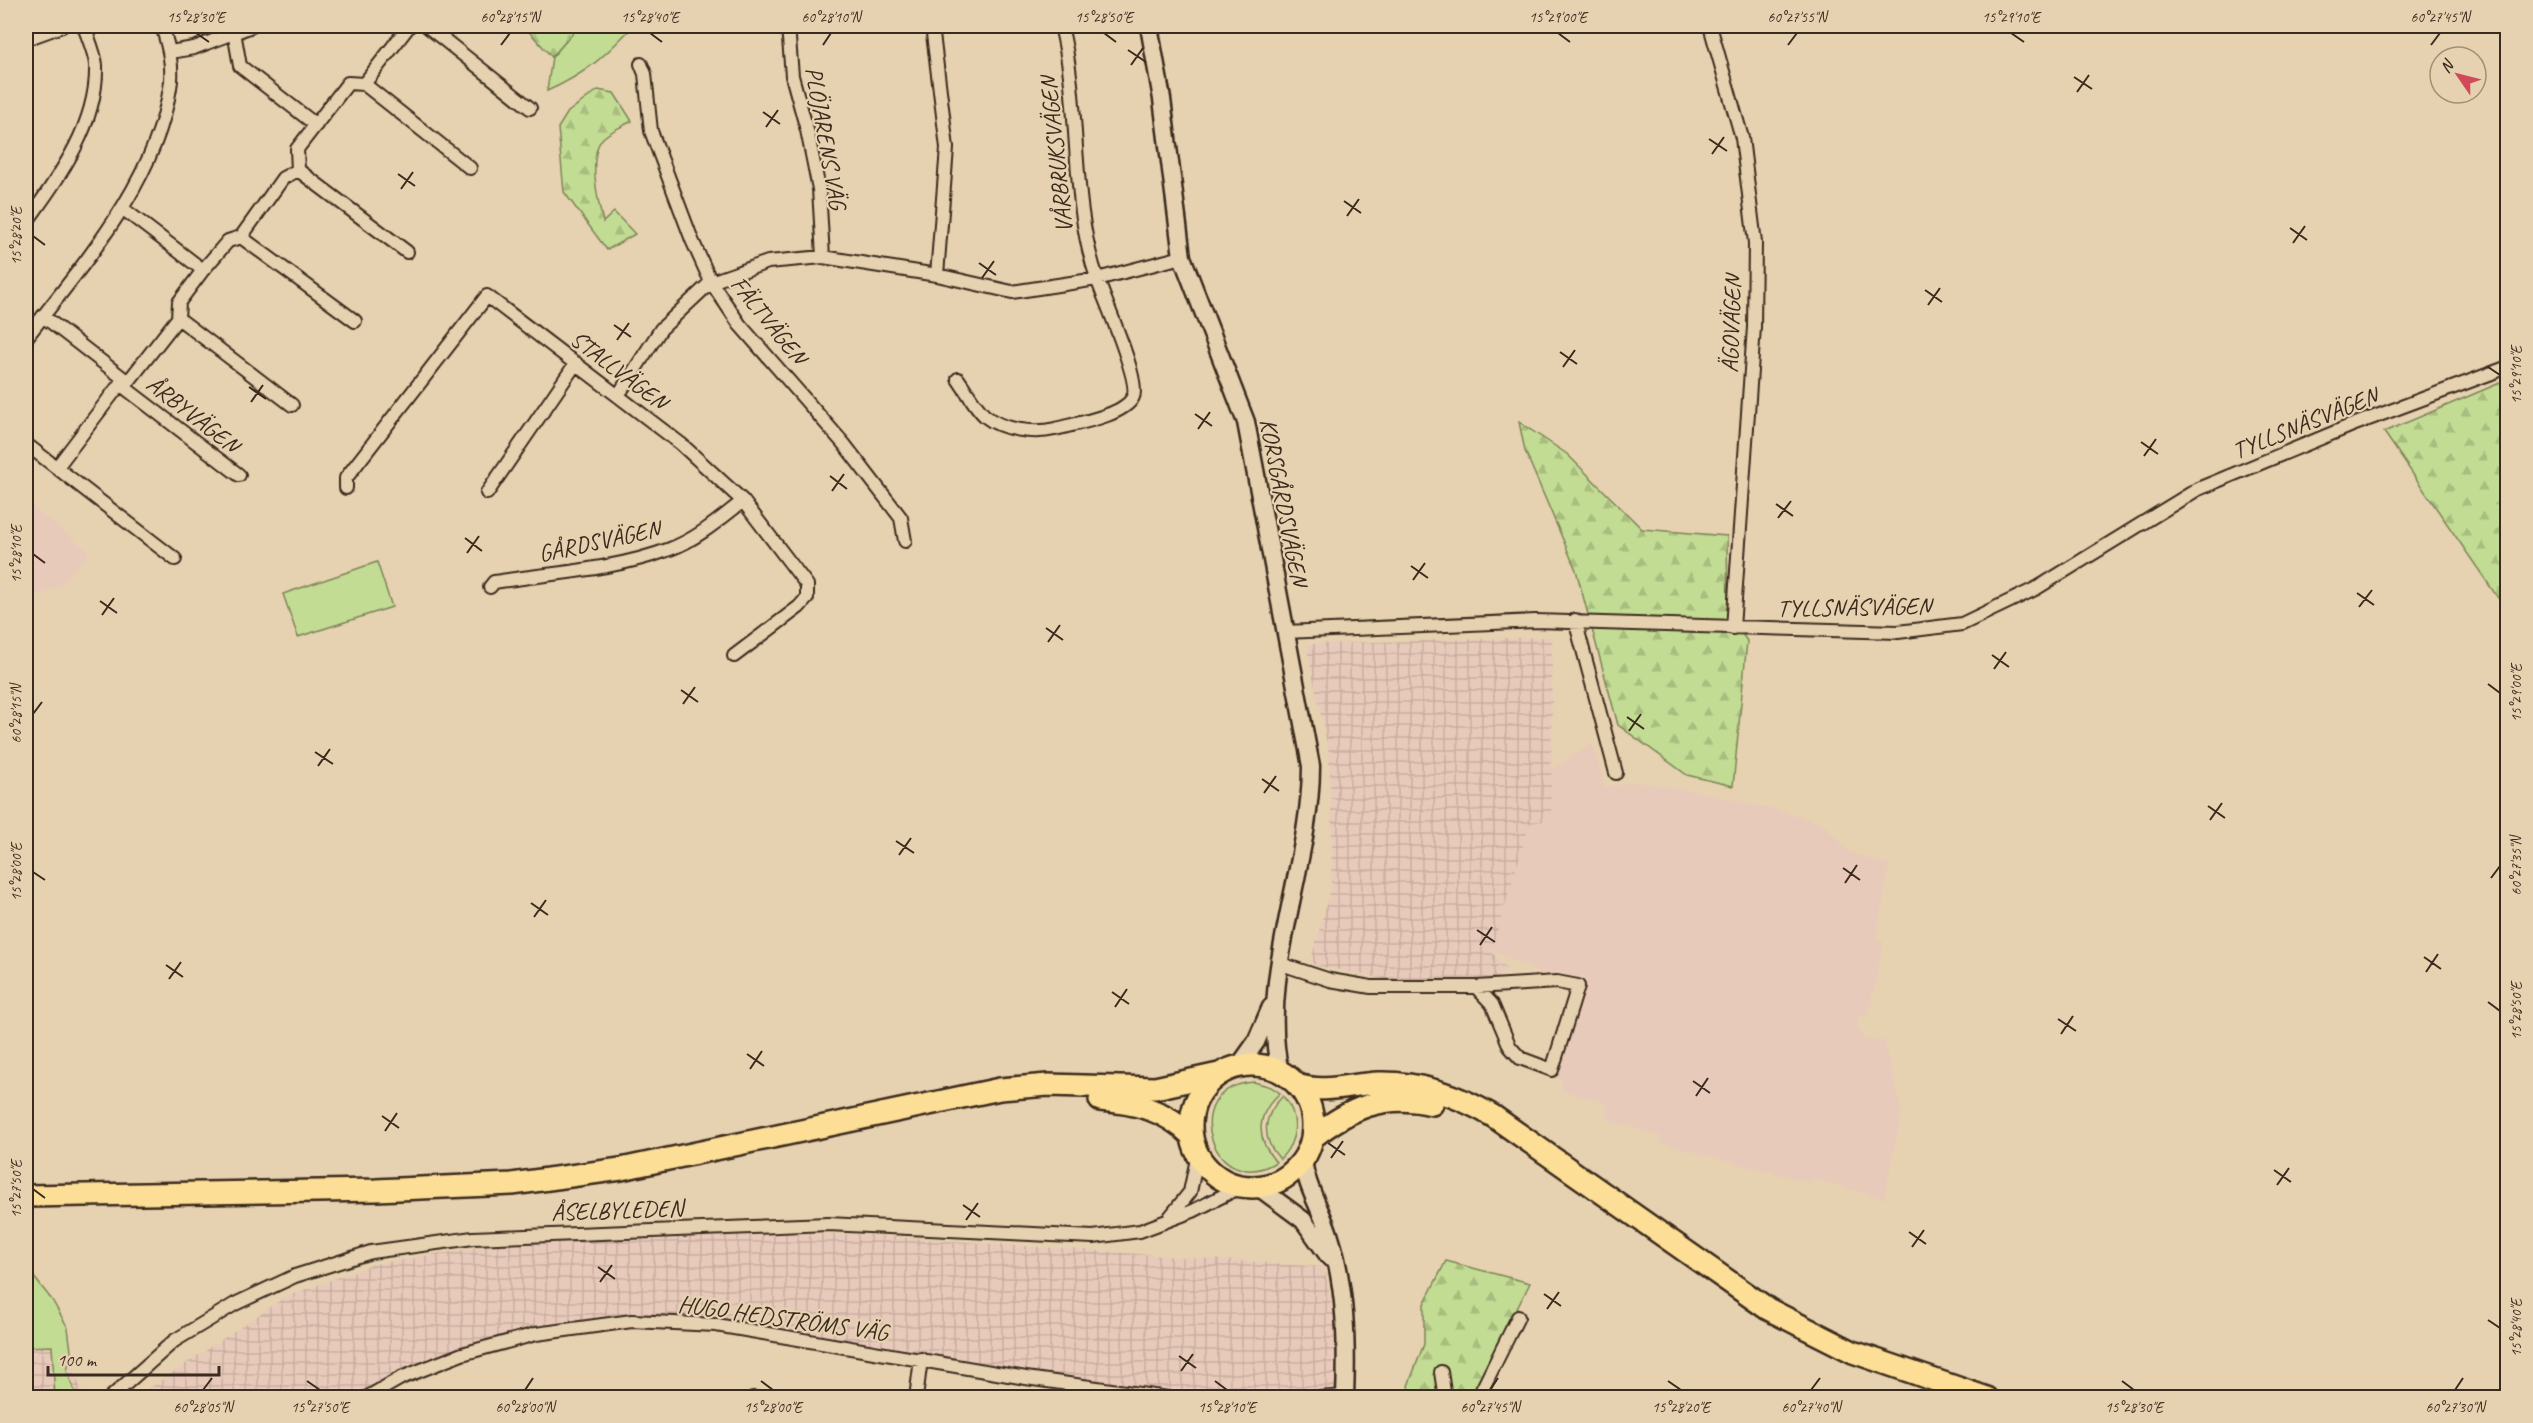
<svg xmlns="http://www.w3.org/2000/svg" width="2533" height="1423" viewBox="0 0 2533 1423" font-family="Caveat,sans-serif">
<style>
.built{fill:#e8caba}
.industrial{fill:url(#industrial-grid)}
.grass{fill:#c2dc93;stroke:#7e8358;stroke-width:1.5}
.forest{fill:url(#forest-firs);stroke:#7e8358;stroke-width:1.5}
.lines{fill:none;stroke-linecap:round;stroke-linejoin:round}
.street-casing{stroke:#3b2a1e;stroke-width:16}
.secondary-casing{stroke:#3b2a1e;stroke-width:21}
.highway-casing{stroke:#3b2a1e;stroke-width:26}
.street{stroke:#e6d2b0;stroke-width:12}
.secondary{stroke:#e6d2b0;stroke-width:16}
.highway{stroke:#fcde96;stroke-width:21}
.ticks{fill:none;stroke:#3b2a1e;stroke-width:2}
.labels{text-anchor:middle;stroke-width:4.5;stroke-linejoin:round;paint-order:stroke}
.street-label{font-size:24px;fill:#3b2a1e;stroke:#e6d2b0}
.neatline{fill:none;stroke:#3b2a1e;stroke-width:2}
.ticks-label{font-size:15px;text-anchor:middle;fill:#3b2a1e}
</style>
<defs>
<pattern id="industrial-grid" width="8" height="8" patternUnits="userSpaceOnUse" patternTransform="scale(1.5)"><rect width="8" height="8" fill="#e8caba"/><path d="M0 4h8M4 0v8" fill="none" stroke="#c8ae9f"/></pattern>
<pattern id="forest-firs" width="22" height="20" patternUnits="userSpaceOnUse" patternTransform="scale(1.5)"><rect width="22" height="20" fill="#c2dc93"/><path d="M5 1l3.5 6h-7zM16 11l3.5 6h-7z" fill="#a8bd7e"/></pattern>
</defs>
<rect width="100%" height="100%" fill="#e6d2b0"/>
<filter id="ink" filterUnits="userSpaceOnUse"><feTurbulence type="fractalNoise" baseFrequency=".0167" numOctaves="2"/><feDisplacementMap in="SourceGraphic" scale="12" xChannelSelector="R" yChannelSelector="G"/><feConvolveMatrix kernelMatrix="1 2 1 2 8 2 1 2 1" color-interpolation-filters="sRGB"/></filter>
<g filter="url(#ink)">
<path class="built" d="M26,502L90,552L62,584L26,601Z
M1593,742L1605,787L1635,782L1690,790L1773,809L1824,824L1851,853L1890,865L1876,939L1884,942L1868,1016L1859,1014L1858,1024L1863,1038L1884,1041L1902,1111L1884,1199L1813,1179L1811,1183L1660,1143L1661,1137L1610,1121L1605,1115L1607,1103L1561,1091L1562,1083L1552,1070L1576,992L1554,978L1472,943L1499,804Z"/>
<path class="industrial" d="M1552,637L1551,820L1530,823L1491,951L1506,968L1498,978L1383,979L1310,964L1331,887L1332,839L1329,753L1306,644Z
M669,1229L869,1235L1324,1267L1338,1333L1345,1396L1168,1397L716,1325L632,1321L462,1354L366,1397L135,1398L285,1297L374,1264L528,1239Z
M26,1283H33L85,1397H26Z"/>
<path class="grass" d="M579,26H633C605,56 586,74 547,91L552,57Z
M377,562L392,607L298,637L283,594Z
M1254,1082L1271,1087L1280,1093C1256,1114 1255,1138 1276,1162C1213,1201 1175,1087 1254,1082Z
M1283,1096C1300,1116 1298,1141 1280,1159C1260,1138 1263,1115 1283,1096Z
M26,1267L52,1300L68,1328L71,1351L67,1371L77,1397H55L52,1346L26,1347Z"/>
<path class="forest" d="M524,26H579L552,57Z
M598,90L614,93L632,121C623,126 610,131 603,138C587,155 598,202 603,222L614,212L635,234L607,250L564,192L558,128L568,112Z
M2507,380V611L2384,432Z
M1519,422L1567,454L1642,529L1727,536L1728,613L1747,641L1733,786L1687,775L1618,725L1576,570L1525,451Z
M1446,1261L1530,1283L1472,1397H1412L1408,1386L1424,1344V1304Z"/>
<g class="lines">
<defs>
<path id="street" d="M233,26L240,66L316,125
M427,26L530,108
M788,26L792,76L807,130L819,189L823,257
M932,26L947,148L937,275
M1710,26L1742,138L1755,243L1754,327L1733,628
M26,39L62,26
M170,52L194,48L252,26
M641,64L645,74L651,131L692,240L711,282L740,325L844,444L901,518L905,541
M364,84L409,26
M122,208L203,270
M26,223C59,177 98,124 96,65C95,53 88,38 84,26
M241,237L283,178L298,170
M407,252L298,170L297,149L348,83L364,84L470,168
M43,316L128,382L178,318
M26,338C83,264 155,184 170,88C174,67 168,45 162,26
M958,379C966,390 975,407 985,416C1002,430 1034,434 1055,429C1074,424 1124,416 1133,397C1141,382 1105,301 1098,281C1069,200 1082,109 1061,26
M619,394L661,329L711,282L768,262L823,257L937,275L1012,292L1097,279L1182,257
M292,405L178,318L179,302L203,270L228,241L241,237L355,321
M26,444L175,559
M57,467L120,384L239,475
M346,488V478L487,296L681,444L743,501L807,585V598L799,607L734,656
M487,493L576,363
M490,587L494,582C552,573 615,570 670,549C697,539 720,519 743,501
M1575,620L1616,773
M1285,632L1536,621L1898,632L1962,624L2037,588L2198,489L2350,426L2508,367
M1281,964L1330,980L1371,987H1476L1557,982L1578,986L1552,1070L1520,1058L1510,1047L1492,1004L1476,987
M1170,1217L1190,1192L1198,1154
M1441,1372L1445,1398
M110,1398L174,1341L235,1304L295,1276L371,1252L473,1238L828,1224L1093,1237L1140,1231L1193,1211L1242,1186
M366,1398L401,1378L462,1354L536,1334L632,1321L716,1325L1026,1378L1168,1398
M753,1398H755
M916,1398L921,1359
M1319,1398L1345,1396
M1478,1398L1518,1317"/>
<path id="secondary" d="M1149,26L1162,99L1182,257L1246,422L1311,766C1311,867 1258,974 1280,1072
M1239,1066L1256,1042L1271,1007
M1303,1159C1306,1188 1322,1210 1330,1237C1346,1287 1347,1345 1345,1398
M1257,1186L1303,1220L1330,1258"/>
<path id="highway" d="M1191 1126a61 61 0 1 1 122 0a61 61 0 1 1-122 0Z
M1297,1085C1326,1094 1350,1084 1379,1083C1420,1082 1459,1096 1493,1116L1768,1309L1853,1352L1987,1398
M1100,1100C1137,1103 1165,1110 1192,1136
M1312,1138C1348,1109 1385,1092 1432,1104
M26,1196L376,1190L512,1184L621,1169L1000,1089L1048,1085L1155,1088L1219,1074"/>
</defs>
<use href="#street" class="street-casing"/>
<use href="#secondary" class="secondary-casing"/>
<use href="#highway" class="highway-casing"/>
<use href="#street" class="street"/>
<use href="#secondary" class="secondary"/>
<use href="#highway" class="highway"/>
</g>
</g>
<path class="ticks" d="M196,33L209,42M650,33L662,42M1104,33L1116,42M1558,33L1570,42M2011,33L2024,42M501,45L510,33M823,45L831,33M1788,45L1797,33M2431,45L2440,33M1128,50L1146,62M1131,65L1143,48M2074,77L2092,89M2077,92L2089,75M763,112L780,124M766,127L778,110M1709,139L1727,151M1712,154L1724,137M398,174L415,186M401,189L413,172M1344,201L1361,213M1347,216L1359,199M2290,228L2307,240M33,236L45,245M2293,243L2305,226M979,263L996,275M982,278L994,261M1925,290L1942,302M1928,305L1940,288M614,325L631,337M617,340L629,323M1560,352L1577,364M1563,367L1575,350M2488,367L2500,375M249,387L266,399M251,402L263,385M1195,414L1212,426M1198,429L1210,412M2141,442L2158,454M2144,456L2156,439M830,476L847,489M832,491L844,474M1776,504L1793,516M1778,518L1791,501M465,538L482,551M467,553L479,536M33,554L45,563M1411,566L1428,578M1413,580L1425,563M2357,593L2374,605M100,601L117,613M2359,607L2372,590M102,615L114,598M1046,628L1063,640M1048,642L1060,625M1992,655L2009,667M1994,669L2006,652M2488,684L2500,693M681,690L698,702M683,704L695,687M33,714L42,702M1627,717L1644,729M1629,731L1641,714M315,752L333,764M318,766L330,749M1262,779L1279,791M1264,793L1276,776M2208,806L2225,818M2210,820L2222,803M896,841L914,853M899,855L911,838M1843,868L1860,880M33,872L45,880M2491,878L2500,866M1845,883L1857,865M531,903L548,915M534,917L546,900M1477,930L1495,942M1480,945L1492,927M2424,957L2441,969M166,965L183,977M2426,972L2438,954M169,979L181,962M1112,992L1129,1004M2488,1002L2500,1011M1115,1007L1127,989M2058,1019L2076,1031M2061,1034L2073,1016M747,1054L764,1066M750,1069L762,1051M1693,1081L1710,1093M1696,1096L1708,1078M382,1116L399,1128M385,1131L397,1113M1328,1143L1345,1155M1331,1158L1343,1141M2274,1170L2291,1182M2277,1185L2289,1168M33,1189L45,1198M963,1205L980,1217M966,1220L978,1203M1909,1232L1926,1244M1912,1247L1924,1230M598,1267L615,1279M600,1282L612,1265M1544,1294L1561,1306M1547,1309L1559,1292M2488,1320L2500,1328M1179,1356L1196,1368M1181,1371L1193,1354M307,1381L320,1390M761,1381L773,1390M1215,1381L1227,1390M1668,1381L1681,1390M2122,1381L2134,1390M203,1390L212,1378M525,1390L533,1378M1490,1390L1498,1378M1811,1390L1820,1378M2455,1390L2463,1378"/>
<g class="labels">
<g class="street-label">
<text transform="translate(826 138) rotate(80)" y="8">PLÖJARENS VÄG</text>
<text transform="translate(1056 155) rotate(-96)" y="8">VÅRBRUKSVÄGEN</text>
<text transform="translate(769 320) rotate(51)" y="8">FÄLTVÄGEN</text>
<text transform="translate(1731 324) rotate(-88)" y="8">ÄGOVÄGEN</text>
<text transform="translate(619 370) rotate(37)" y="8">STALLVÄGEN</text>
<text transform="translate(193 414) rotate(38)" y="8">ÅRBYVÄGEN</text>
<text transform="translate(2305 423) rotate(-22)" y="8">TYLLSNÄSVÄGEN</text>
<text transform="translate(1284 502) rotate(79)" y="8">KORSGÅRDSVÄGEN</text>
<text transform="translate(599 541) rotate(-12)" y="8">GÅRDSVÄGEN</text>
<text transform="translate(1854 607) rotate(-1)" y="8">TYLLSNÄSVÄGEN</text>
<text transform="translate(617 1210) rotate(-2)" y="8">ÅSELBYLEDEN</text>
<text transform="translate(783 1318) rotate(8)" y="8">HUGO HEDSTRÖMS VÄG</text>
</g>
</g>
<rect width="2533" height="1423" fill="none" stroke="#e6d2b0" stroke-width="66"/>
<g transform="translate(2458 75) rotate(305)"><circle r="28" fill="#e6d2b0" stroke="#a28f76" stroke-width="1.5"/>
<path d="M0-4.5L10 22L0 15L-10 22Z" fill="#d1495b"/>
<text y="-9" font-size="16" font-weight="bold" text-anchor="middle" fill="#3b2a1e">N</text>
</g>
<path d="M48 1366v9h171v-9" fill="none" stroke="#3b2a1e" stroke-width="3"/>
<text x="57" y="1366" font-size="18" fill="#3b2a1e" stroke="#e6d2b0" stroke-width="4.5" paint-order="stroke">100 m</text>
<rect x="33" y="33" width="2467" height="1357" class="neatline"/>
<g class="ticks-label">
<text x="196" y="22">15°28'30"E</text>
<text x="510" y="22">60°28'15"N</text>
<text x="650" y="22">15°28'40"E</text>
<text x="831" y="22">60°28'10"N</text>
<text x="1104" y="22">15°28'50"E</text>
<text x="1558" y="22">15°29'00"E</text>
<text x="1797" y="22">60°27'55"N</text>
<text x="2011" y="22">15°29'10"E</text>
<text x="2440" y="22">60°27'45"N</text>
<text transform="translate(16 236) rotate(-90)" y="5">15°28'20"E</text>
<text transform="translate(2516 375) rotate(-90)" y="5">15°29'10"E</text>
<text transform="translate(16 554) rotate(-90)" y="5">15°28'10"E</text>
<text transform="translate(2516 693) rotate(-90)" y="5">15°29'00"E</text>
<text transform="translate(16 714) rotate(-90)" y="5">60°28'15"N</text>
<text transform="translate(2516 866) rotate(-90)" y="5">60°27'35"N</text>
<text transform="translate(16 872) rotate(-90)" y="5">15°28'00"E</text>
<text transform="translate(2516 1011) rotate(-90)" y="5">15°28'50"E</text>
<text transform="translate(16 1189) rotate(-90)" y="5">15°27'50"E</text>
<text transform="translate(2516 1328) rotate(-90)" y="5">15°28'40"E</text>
<text x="203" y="1412">60°28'05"N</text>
<text x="320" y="1412">15°27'50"E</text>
<text x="525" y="1412">60°28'00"N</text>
<text x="773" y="1412">15°28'00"E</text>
<text x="1227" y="1412">15°28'10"E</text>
<text x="1490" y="1412">60°27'45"N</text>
<text x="1681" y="1412">15°28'20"E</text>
<text x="1811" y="1412">60°27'40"N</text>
<text x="2134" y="1412">15°28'30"E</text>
<text x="2455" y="1412">60°27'30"N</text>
</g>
</svg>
